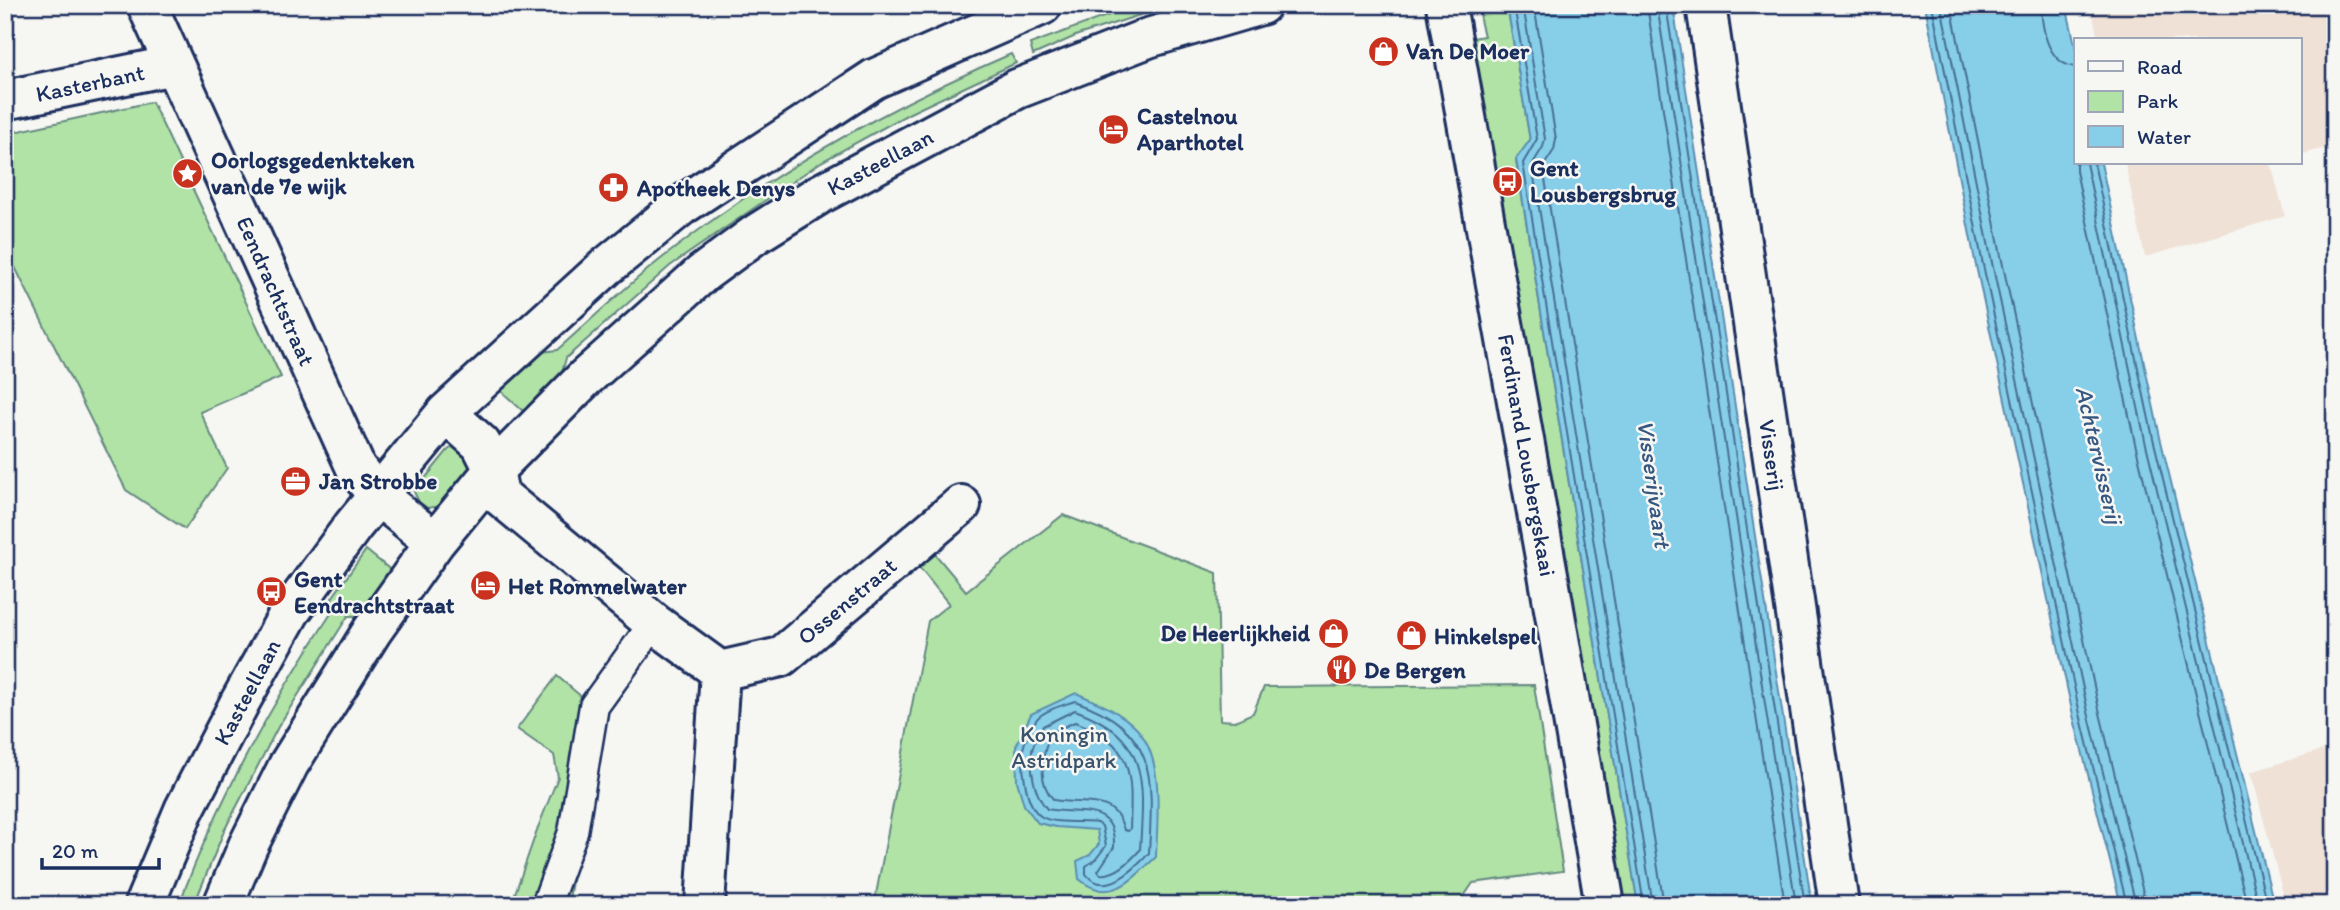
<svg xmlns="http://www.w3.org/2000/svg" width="2340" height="910" viewBox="0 0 2340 910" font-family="Itim,sans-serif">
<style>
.built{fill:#efe1d5}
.green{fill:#b0e3a5;stroke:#668982;stroke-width:2}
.water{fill:#87cee9;stroke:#5c8eb1;stroke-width:2}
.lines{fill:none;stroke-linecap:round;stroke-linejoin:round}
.shore{stroke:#466f96;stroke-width:2}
.pedestrian-casing{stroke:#1b2f5e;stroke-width:33}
.minor-casing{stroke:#1b2f5e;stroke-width:44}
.tertiary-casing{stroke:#1b2f5e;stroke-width:44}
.pedestrian{stroke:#f6f6f2;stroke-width:28}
.minor{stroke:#f6f6f2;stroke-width:38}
.tertiary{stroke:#f6f6f2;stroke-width:38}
.labels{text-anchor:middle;stroke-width:5;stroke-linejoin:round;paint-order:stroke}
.poi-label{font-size:23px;font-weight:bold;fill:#1b2f5e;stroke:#f6f6f2;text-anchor:start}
.street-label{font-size:23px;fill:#1b2f5e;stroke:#f6f6f2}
.park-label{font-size:23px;fill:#39536c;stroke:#f6f6f2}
.water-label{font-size:24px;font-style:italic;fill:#365781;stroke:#f6f6f2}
</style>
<rect width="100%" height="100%" fill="#f6f6f2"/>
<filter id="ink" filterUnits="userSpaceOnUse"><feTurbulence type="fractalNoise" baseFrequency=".0143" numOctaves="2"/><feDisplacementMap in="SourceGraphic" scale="14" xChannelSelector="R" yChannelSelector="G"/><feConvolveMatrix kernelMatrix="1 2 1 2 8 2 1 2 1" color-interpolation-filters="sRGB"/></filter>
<g filter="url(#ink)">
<path class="built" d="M2091,5H2335V145L2300,155V40H2098Z
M2125,163H2273L2271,164L2285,216L2145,257Z
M2335,746V905H2286L2251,772Z"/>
<path class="green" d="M1136,5H1171L1078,35L1033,55L1030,44Z
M1483,5H1507L1530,140L1516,160L1638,905H1621L1472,38L1484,36L1480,20Z
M1011,54L1016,63L910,113L821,162L670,266L566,358L560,380L525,413L501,391L541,352L557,350C593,318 628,284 666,255C772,172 888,107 1011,54Z
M152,102L281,377L200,412L227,468L185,529L126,490L5,247V134Z
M453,447H458L472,460L470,472L440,506L427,508L419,502L414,492L448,450Z
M1063,515L1217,573L1220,720L1235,721L1253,713L1264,687L1534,685L1563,871L1473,883L1458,905H874L928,621L949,604L914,561L931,549L966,591Z
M366,550L393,572L362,616H348L278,727L224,831L194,905H179C217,801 273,701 334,609L332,598Z
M557,676L583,698L601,708L568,905H511L537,830L558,777L554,755L517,729Z"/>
<path class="water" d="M1507,5H1673L1812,905H1638L1516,159L1530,140Z
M1925,5H2066L2076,49V163H2101L2160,437L2274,905H2121L2073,715L1975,261Z
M1076,693C1097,702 1121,712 1137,729C1165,760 1157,819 1156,857C1132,879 1111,906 1079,879L1077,861L1090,855L1099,844L1097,830L1056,827L1038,823L1024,805L1017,781L1016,746L1031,714Z"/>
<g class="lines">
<path class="shore" d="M1514,5L1537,139L1523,163L1644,905
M1523,5L1545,139L1543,147L1532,165L1653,905
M1534,5L1556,139L1554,150L1543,167L1664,905
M1647,5L1785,905
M1657,5L1796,905
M1666,5L1805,905
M1932,5L1982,260L2080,714L2127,905
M1941,5L1991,258L2088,712L2136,905
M1951,5L2001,256L2099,709L2146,905
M2041,5C2042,29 2047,64 2076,67
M2076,158V171L2135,443L2247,905
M2086,163L2145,440L2258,905
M2094,163L2153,438L2267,905
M1075,701C1158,730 1153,778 1149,853C1134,870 1105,898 1086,874V866L1095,860L1106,846L1102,826L1097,823C1083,821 1054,824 1042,817C1025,807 1022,768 1023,750C1024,742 1031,727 1036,720C1043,710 1064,705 1075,701Z
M1075,710C1150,737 1144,782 1140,850C1130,861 1116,876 1100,874L1098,871L1114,847C1116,801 1077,816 1047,809C1034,794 1030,771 1032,751C1033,743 1039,733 1043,726Z
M1075,722C1134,743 1132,774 1130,829L1128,831L1124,830C1114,793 1083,806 1054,800C1036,782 1042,752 1052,732Z"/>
<defs>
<path id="pedestrian" d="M546,905L573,832L594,706L654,623"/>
<path id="minor" d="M147,5L356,468L378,496
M1446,5L1548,574L1605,905
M1706,5L1839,905
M5,100L174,65
M494,470L499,495L654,623L720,671L705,905
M720,671L781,657L961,505"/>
<path id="tertiary" d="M446,413L481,444L494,470
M378,496L435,542
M144,905L184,810L240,702L290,612L353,526L446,413L606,267L681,206L874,79L1042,5
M223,905L248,846L289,764L372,631L435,542L494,470L585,378L703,273L756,234L820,194L1017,89L1148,38L1261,5"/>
</defs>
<use href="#pedestrian" class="pedestrian-casing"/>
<use href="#minor" class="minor-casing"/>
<use href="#tertiary" class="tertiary-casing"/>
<use href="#pedestrian" class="pedestrian"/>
<use href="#minor" class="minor"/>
<use href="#tertiary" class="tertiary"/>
</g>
</g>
<defs>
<symbol id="shop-disc" viewBox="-11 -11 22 22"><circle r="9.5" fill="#c8321e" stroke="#f6f6f2"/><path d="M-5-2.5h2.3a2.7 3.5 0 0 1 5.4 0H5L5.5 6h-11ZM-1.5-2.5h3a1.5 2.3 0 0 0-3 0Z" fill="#fff"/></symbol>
<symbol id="hotel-disc" viewBox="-11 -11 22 22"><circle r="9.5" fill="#c8321e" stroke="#f6f6f2"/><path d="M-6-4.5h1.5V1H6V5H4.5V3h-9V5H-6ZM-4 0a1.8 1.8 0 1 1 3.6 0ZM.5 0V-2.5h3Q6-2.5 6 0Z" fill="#fff"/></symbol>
<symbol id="sight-disc" viewBox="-11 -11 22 22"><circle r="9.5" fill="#c8321e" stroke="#f6f6f2"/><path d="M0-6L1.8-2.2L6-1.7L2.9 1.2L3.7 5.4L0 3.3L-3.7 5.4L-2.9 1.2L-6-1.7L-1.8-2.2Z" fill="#fff"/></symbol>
<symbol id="bus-disc" viewBox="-11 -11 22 22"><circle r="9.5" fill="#c8321e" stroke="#f6f6f2"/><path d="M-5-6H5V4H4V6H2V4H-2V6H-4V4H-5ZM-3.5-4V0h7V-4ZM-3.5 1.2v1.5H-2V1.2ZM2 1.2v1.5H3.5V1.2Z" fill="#fff"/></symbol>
<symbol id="pharmacy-disc" viewBox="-11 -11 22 22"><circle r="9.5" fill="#c8321e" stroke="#f6f6f2"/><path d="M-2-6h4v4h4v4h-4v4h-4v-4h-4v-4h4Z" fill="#fff"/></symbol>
<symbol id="office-disc" viewBox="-11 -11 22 22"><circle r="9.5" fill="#c8321e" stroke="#f6f6f2"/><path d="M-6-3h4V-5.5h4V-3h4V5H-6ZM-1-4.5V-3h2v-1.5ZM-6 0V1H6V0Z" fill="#fff"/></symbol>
<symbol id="restaurant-disc" viewBox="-11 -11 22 22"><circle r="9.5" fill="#c8321e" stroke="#f6f6f2"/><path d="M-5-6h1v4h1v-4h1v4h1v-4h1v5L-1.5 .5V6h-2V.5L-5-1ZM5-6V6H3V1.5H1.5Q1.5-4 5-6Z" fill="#fff"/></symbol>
</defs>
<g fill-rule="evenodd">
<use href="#shop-disc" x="1366" y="34" width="35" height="35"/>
<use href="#hotel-disc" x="1096" y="112" width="35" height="35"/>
<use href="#sight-disc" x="170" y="156" width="35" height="35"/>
<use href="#bus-disc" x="1490" y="164" width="35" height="35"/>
<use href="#pharmacy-disc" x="596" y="170" width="35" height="35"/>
<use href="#office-disc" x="278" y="464" width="35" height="35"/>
<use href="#hotel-disc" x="468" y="568" width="35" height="35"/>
<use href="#bus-disc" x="254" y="574" width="35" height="35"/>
<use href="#shop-disc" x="1316" y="616" width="35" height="35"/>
<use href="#shop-disc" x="1394" y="618" width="35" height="35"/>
<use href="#restaurant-disc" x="1324" y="652" width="35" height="35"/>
</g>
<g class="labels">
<g class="poi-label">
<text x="1406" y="59">Van De Moer</text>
<text x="1137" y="124">Castelnou<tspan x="1137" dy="26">Aparthotel</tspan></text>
<text x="211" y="168">Oorlogsgedenkteken<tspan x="211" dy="26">van de 7e wijk</tspan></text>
<text x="1530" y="176">Gent<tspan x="1530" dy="26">Lousbergsbrug</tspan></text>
<text x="637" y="196">Apotheek Denys</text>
<text x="319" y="489">Jan Strobbe</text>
<text x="294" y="587">Gent<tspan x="294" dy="26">Eendrachtstraat</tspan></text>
<text x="508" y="594">Het Rommelwater</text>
<text x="1310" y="641" text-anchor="end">De Heerlijkheid</text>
<text x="1434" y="644">Hinkelspel</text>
<text x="1364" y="678">De Bergen</text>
</g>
<g class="street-label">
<text transform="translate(90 83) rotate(-12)" y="8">Kasterbant</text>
<text transform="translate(880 162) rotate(-28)" y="8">Kasteellaan</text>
<text transform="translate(276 291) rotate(66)" y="8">Eendrachtstraat</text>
<text transform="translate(1527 455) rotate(80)" y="8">Ferdinand Lousbergskaai</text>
<text transform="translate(1772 455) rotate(82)" y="8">Visserij</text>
<text transform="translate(847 601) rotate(-40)" y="8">Ossenstraat</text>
<text transform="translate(247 692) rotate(-62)" y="8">Kasteellaan</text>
</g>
<g class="park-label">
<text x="1064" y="742">Koningin<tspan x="1064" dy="26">Astridpark</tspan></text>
</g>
<g class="water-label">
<text transform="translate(2099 455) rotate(77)" y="8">Achtervisserij</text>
<text transform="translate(1654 484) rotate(82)" y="8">Visserijvaart</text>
</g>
</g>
<rect width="2340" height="910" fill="none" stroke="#f6f6f2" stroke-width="28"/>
<rect x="14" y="14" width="2312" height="882" fill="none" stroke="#1b2f5e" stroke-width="2.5" filter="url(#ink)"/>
<rect x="2074" y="38" width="228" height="126" fill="#f6f6f2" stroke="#9ea6b7" stroke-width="2"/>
<rect x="2088" y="61" width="35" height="10" fill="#f6f6f2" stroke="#9ea6b7" stroke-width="2"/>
<text x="2137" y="74" font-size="21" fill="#1b2f5e">Road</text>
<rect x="2088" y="91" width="35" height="21" fill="#b0e3a5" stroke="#9ea6b7" stroke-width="2"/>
<text x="2137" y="108" font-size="21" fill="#1b2f5e">Park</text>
<rect x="2088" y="126" width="35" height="21" fill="#87cee9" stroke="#9ea6b7" stroke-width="2"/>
<text x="2137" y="144" font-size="21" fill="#1b2f5e">Water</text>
<path d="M42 858v10h117v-10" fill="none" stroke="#1b2f5e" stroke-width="3.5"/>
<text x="52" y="858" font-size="21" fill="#1b2f5e" stroke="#f6f6f2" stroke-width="5" paint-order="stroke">20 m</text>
</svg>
